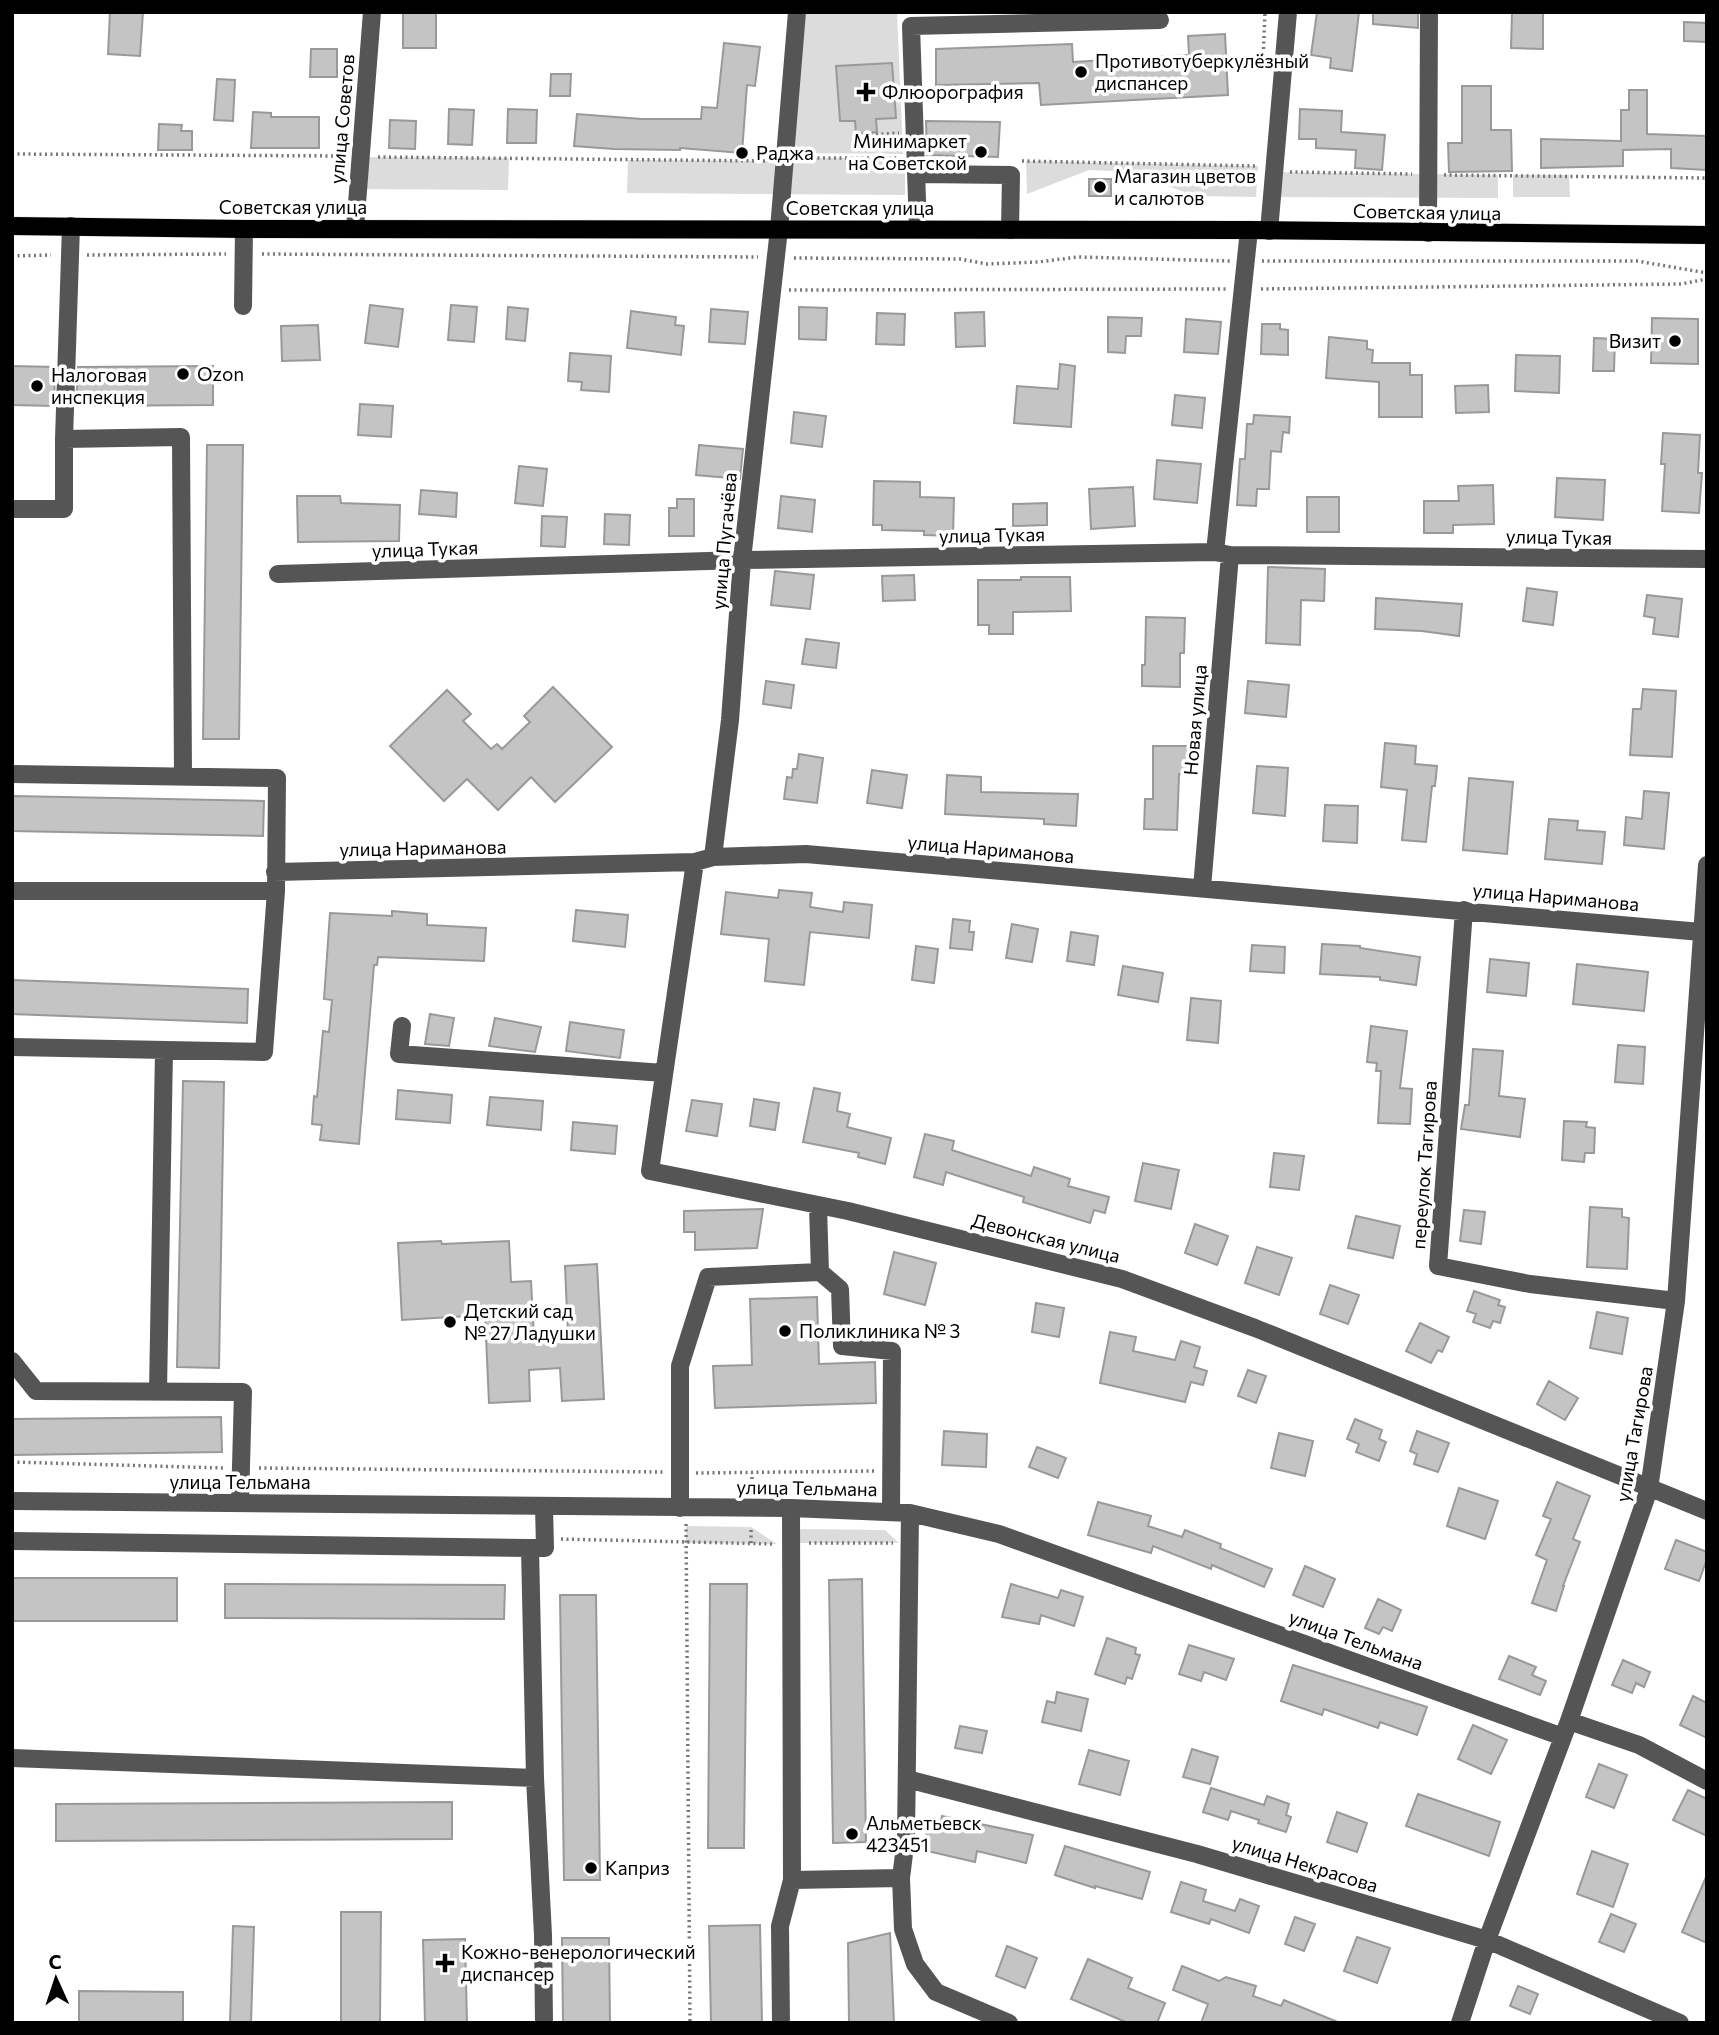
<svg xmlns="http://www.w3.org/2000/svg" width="1719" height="2035" viewBox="0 0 1719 2035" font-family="Commissioner,sans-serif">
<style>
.green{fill:#dcdcdc}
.building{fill:#c4c4c4;stroke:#999;stroke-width:2}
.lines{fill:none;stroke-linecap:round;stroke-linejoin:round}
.major-casing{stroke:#dbdbdb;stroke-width:19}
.path{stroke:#777;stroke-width:3.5;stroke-dasharray:2 3.5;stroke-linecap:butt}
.minor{stroke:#555;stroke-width:18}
.major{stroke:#000;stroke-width:18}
.poi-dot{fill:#000;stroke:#fff;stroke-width:2.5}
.labels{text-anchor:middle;stroke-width:7;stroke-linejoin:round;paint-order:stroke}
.poi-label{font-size:19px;fill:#000;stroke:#fff;text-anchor:start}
.street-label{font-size:19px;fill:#000;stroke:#fff}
</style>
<rect width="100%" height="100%" fill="#fff"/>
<path class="green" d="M806,12H897L903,154L792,153Z
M360,157L509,158L508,190L358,189Z
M785,158H905V195L627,193L628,160L784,161Z
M1026,161L1258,166L1256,197L1194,196L1132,172L1089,170L1027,194Z
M1274,172L1498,175V198L1272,197Z
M1513,175H1569L1570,197H1513Z
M686,1526L751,1527L777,1544L686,1543Z
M801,1529L885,1530L899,1543H791Z"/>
<path class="building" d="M110,12H143L140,56L108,54Z
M403,12H436V48H403Z
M1317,12H1359L1352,71L1330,68L1331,58L1311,55Z
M1373,12H1418V28L1373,24Z
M1512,13H1543V49L1511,48Z
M1684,22L1707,23V42L1684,41Z
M1225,34L1228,95L1041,105L1039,83L936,85V49L1072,44L1073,62L1189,55L1188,36Z
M724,43L760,47L755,86L747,85L742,153L680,148V150L614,149L574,146L577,114L642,119H701L702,107L717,108Z
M311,49H337V77H310Z
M892,63L896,118L876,119L877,132L856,134L855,121H840L836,66Z
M551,74H571L570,96H550Z
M217,79L235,80L233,121L214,120Z
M1462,86H1491V130H1511L1512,171L1449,172L1448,143H1462Z
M1629,90H1647V134L1707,136V170L1671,168V149L1623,150V166L1541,168V139L1621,141V110H1629Z
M449,109L474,110L472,145L448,144Z
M508,109L537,110L536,143H507Z
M1300,109L1342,111L1341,132L1385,135L1382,170L1355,168L1356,150L1316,148V139H1299Z
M253,112L271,113V117H319V148H251Z
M390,120L416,121L415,149L389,148Z
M926,121L1000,122L998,157L927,155Z
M159,124L182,125L181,131H192V150H158Z
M1089,179H1111V196H1089Z
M370,305L403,309L398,347L365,343Z
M451,305L477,307L474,342L448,340Z
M508,307L528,309L525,341L506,339Z
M799,307L827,308L826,340L799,339Z
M711,309L748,312L745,344L709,342Z
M631,311L676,317L675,325L684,326L681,355L627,348Z
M984,312L985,346L956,347L955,313Z
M877,313L905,314L904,345L876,344Z
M1108,317L1142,318L1141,336H1126L1125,353L1108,352Z
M1652,318L1698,319V364L1651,363Z
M1186,319L1221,322L1218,354L1184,352Z
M1262,324H1280V329L1288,330V355L1261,354Z
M318,325L320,360L282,361L281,326Z
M1329,337L1367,341V349L1373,350L1372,363H1410V375H1422V417H1379V382L1326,378Z
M1594,338L1615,339L1614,371H1593Z
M570,353L611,356L609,392L581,390L582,382L568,381Z
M1516,355L1560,356L1559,393L1515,391Z
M1060,364L1075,366L1071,427L1014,423L1017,386L1058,389Z
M12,366L55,367L54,406L12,405Z
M213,366V405L76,406L78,367Z
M1488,385L1489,412L1456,413L1455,386Z
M1175,395L1205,398L1202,428L1172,425Z
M360,404L393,406L391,437L358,435Z
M794,412L826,416L822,447L791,443Z
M1254,415L1290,417L1289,433L1283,432L1281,452L1271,451L1269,489H1257L1256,506L1237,505L1240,459H1245L1247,424H1253Z
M1663,433L1700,435L1698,473H1702L1699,513L1662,511L1665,464H1661Z
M207,445H243L239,739H203Z
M699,445L743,449L740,479L696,475Z
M1157,460L1201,464L1197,503L1154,499Z
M519,466L547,469L543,506L515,503Z
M1557,478L1605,480L1603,520L1555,517Z
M874,481L920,482V497L954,498L953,536L924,535V531L882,530V525H873Z
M1493,485L1494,524L1453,525V533H1424V501H1459L1458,486Z
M1133,487L1135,526L1091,529L1089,489Z
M421,490L457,493L456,517L419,514Z
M297,496H340L341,503L400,505L399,541L298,542Z
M781,496L815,500L812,532L778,528Z
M1307,497H1339V532H1307Z
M677,499H694V536H669V508H677Z
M1047,503V525L1013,526V504Z
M605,514L630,515L629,545L604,544Z
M542,516L567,517L565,547L541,546Z
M1268,567L1325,569L1324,601L1301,600L1300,645L1266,643Z
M775,571L814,575L810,609L771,605Z
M914,575L915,600L883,601L882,576Z
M1021,577H1070L1071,611L1013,612V634H989V625H978V580H1021Z
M1527,588L1557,592L1553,625L1523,621Z
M1647,595L1682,599L1678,637L1653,634L1655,618L1644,616Z
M1376,598L1462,604L1459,636L1422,631L1375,629Z
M1146,617L1185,618L1184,653H1180V687L1142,686V665H1145Z
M806,639L839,643L836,668L802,664Z
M766,681L794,685L791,708L763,704Z
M1248,681L1289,685L1286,717L1245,713Z
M553,687L612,747L555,802L531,777L498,810L467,779L444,801L390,746L447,690L471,714L463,721L491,749L497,744L502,749L530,722L524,716Z
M1643,689L1676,691L1672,757L1630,755L1633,709H1641Z
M1385,743L1416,746L1415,764L1437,766L1435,786H1432L1426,842L1402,840L1407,790L1381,787Z
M1153,746H1189V774H1179L1177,830L1144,829L1145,799H1153Z
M799,754L823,758L817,803L784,799L787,777L792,778L793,769H797Z
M1257,766L1288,768L1285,816L1253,813Z
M872,770L907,775L902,808L867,803Z
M947,775L981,777V792L1078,794L1076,826L1044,824V819L945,814Z
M1469,778L1513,782L1507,854L1463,850Z
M1644,791L1669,793L1664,849L1624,845L1626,817L1642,819Z
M12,796L264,801L263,836L12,831Z
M1325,805L1358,806L1357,843L1323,841Z
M1549,819L1578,821L1577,830L1605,832L1602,864L1545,859Z
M779,890L812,893L810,907L843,912L844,902L872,905L869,938L810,932L804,985L765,981L769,939L721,934L726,892L778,898Z
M576,910L628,915L625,947L573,941Z
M392,911L427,914V925L486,928L484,961L378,957L377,965H374L359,1144L320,1140L322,1125L312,1124L314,1096L317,1097L323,1031L329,1032L332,1000L324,999L330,913L392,916Z
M953,919L970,921L969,932H974L972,950L950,948Z
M1012,924L1038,929L1032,962L1006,958Z
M1071,932L1098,936L1094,965L1067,961Z
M1322,944L1360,946V948L1420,957L1416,985L1380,980V977L1320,974Z
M1252,945L1285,947L1284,973L1250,971Z
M916,946L938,949L934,983L912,980Z
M1490,959L1529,963L1526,996L1487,992Z
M1577,964L1648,972L1644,1011L1573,1004Z
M1123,966L1163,973L1158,1002L1118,995Z
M12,980L248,989L247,1023L12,1014Z
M1191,998L1221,1001L1218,1043L1187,1040Z
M430,1014L454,1018L449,1046L425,1044Z
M495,1018L541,1027L535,1052L489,1046Z
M570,1022L624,1030L620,1058L566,1051Z
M1371,1026L1407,1031L1400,1088L1412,1089L1410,1124L1378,1123L1381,1071H1376L1377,1063L1367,1062Z
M1618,1045L1645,1047L1643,1084L1615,1082Z
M1473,1049L1503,1051L1499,1096L1525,1099L1520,1137L1461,1129L1465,1105H1469Z
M183,1081L224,1082L219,1368L177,1367Z
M814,1088L840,1093L837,1111L850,1114L847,1127L891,1138L885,1164L858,1157L859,1153L803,1142Z
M398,1090L452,1095L450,1123L396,1119Z
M490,1097L543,1101L541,1130L487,1125Z
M754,1099L779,1103L775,1130L750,1126Z
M692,1100L722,1104L717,1136L686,1131Z
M1564,1121L1587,1122L1586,1127L1595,1128L1594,1153H1585L1584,1162L1562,1160Z
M573,1122L617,1126L615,1154L571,1150Z
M925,1134L954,1141L952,1150L1031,1176L1034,1167L1070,1179L1068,1186L1109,1197L1105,1213L1094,1210L1090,1223L1023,1202L1024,1197L946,1172L943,1185L914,1177Z
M1274,1153L1304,1156L1299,1190L1270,1187Z
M1143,1163L1179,1170L1171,1209L1135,1201Z
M1590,1207L1622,1209V1217L1629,1218L1627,1269L1587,1267Z
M763,1209L757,1248L695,1250V1232H684V1211Z
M1464,1210L1485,1212L1481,1244L1460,1241Z
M1356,1216L1400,1226L1393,1258L1348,1248Z
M1195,1224L1228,1236L1217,1265L1185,1253Z
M441,1241L442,1244L509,1241L511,1282L531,1281L534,1338L568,1336L565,1266L597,1264L604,1399L562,1401L560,1368L529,1370L530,1401L489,1403L485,1315L402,1320L398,1243Z
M1257,1247L1292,1258L1279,1295L1245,1283Z
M894,1252L936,1263L925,1305L884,1294Z
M1330,1285L1359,1295L1348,1324L1320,1314Z
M1474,1291L1500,1300L1498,1305L1505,1307L1500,1323L1493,1321L1490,1328L1473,1322L1476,1314L1467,1311Z
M817,1297L819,1364L875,1362L876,1403L715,1408L713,1366L752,1365L750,1299Z
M1036,1303L1064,1308L1059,1337L1032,1332Z
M1597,1312L1628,1318L1622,1354L1590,1348Z
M1420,1323L1449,1337L1442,1352L1438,1350L1431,1363L1406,1351Z
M1110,1332L1136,1337L1133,1351L1175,1360L1181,1341L1200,1347L1194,1367L1207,1371L1203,1385L1191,1382L1185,1402L1100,1383Z
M1248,1370L1266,1376L1256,1403L1238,1396Z
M1549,1381L1578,1398L1565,1420L1537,1404Z
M221,1417L222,1452L12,1455V1419Z
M1355,1419L1382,1430L1379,1439L1386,1442L1379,1461L1356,1452L1359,1444L1347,1439Z
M944,1431L987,1434L986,1467L942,1465Z
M1417,1431L1449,1443L1438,1472L1414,1464L1417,1454L1410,1451Z
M1279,1433L1313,1441L1305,1476L1271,1468Z
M1037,1447L1066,1458L1058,1478L1029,1467Z
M1557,1482L1590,1496L1573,1539L1580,1542L1563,1586H1564L1556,1611L1532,1603L1547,1560L1536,1555L1551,1519L1543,1516Z
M1459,1488L1498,1501L1485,1539L1447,1526Z
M1098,1502L1151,1516L1148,1526L1182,1537L1185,1530L1221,1544L1220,1548L1272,1569L1264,1587L1212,1565L1211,1569L1153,1546L1151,1553L1088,1535Z
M1676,1540L1707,1552V1559L1699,1581L1665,1569Z
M1305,1566L1335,1579L1323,1607L1293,1595Z
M12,1578H177V1621H12Z
M862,1579L866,1842L833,1843L829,1580Z
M225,1584L505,1585L504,1619L225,1618Z
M710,1584H747L744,1848H708Z
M1011,1584L1058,1598L1061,1590L1083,1597L1074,1626L1041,1615L1039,1624L1002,1617Z
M560,1595H596L600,1880H564Z
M1378,1599L1401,1610L1392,1631L1383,1627L1379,1634L1365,1628Z
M1107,1638L1136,1648L1135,1654L1140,1655L1132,1679L1127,1677L1125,1684L1095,1674Z
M1189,1645L1234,1659L1226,1680L1204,1672L1201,1681L1179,1674Z
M1509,1656L1536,1667L1532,1675L1546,1681L1540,1695L1499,1679Z
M1623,1660L1650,1672L1644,1687L1636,1683L1632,1693L1612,1685Z
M1293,1665L1427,1707L1417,1735L1380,1722L1378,1728L1324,1709L1322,1715L1281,1701Z
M1057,1692L1088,1699L1081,1731L1042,1722L1047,1701L1055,1703Z
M1693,1696L1707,1703V1738L1680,1725Z
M1473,1725L1507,1740L1491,1774L1458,1759Z
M960,1726L987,1731L982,1753L955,1748Z
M1192,1749L1218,1757L1210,1784L1183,1777Z
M1089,1750L1129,1761L1120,1795L1079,1784Z
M1599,1764L1627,1775L1614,1808L1586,1797Z
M1211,1788L1264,1805L1267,1796L1289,1804L1286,1815L1291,1817L1286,1832L1258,1823L1259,1820L1231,1811L1228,1820L1203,1812Z
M1688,1790L1707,1799V1836L1673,1820Z
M1418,1794L1500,1822L1489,1856L1406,1826Z
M452,1802V1839L56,1841V1804Z
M1337,1812L1367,1823L1357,1852L1327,1842Z
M942,1816L1033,1835L1026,1863L977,1851L975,1862L923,1850L929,1823L940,1825Z
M1065,1846L1150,1872L1142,1899L1095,1886V1888L1055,1875Z
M1592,1851L1628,1864L1613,1907L1577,1894Z
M1707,1875V1943L1682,1932Z
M1181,1882L1206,1890L1203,1901L1235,1911L1240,1899L1259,1906L1249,1933L1211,1919L1209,1924L1171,1912Z
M341,1912H381L380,2023H341Z
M1611,1914L1636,1924L1624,1952L1599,1942Z
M1295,1917L1315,1924L1304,1951L1285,1944Z
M760,1925L762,2023H711L709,1926Z
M233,1926L254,1927L251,2023H230Z
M890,1933L894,2023H849L848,1943Z
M1357,1937L1390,1948L1377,1983L1344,1971Z
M562,1938H609L610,2023H563Z
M465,1939L467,2023H425L423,1940Z
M1007,1946L1037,1958L1025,1988L996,1976Z
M1088,1959L1132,1978L1128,1988L1165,2003L1157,2023H1128L1071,1999Z
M1182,1966L1219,1981L1226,1977L1256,1986L1253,1996L1281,2006L1284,2000L1340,2023H1201L1208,2004L1173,1990Z
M1518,1986L1538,1994L1530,2014L1510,2006Z
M79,1991L183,1992V2023H79Z"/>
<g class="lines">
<defs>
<path id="major" d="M12,226L244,229L1249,230L1707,235"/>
</defs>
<use href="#major" class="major-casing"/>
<path class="path" d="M1263,60L1265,12
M867,133V135L899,133
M12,154L343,156
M378,157L766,161
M801,158H899
M1022,161L1256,166
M1290,172L1412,174
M1444,175L1707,178
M262,254L758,257
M87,255L226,254
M12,256L51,255
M794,258L960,259L987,264L1038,262L1078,257L1230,261
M1262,261H1637L1707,273
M1261,289L1681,284L1707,279
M789,290L1226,289
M12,1462L223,1468
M259,1468L664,1472
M696,1473L874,1471
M752,1490V1473
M686,1524L690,2023
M561,1539L774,1544
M751,1543V1527
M809,1543H893"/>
<path class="minor" d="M917,174L1011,175L1010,230
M355,229L372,12
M918,229L911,26L1160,20
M1269,231L1288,12
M1428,233L1429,12
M243,306L244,229
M64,439L181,437L183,776
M12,509H64V439L71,226
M1215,552L1249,230
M278,574L742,560L1215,552L1230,555L1707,559
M12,774L277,778L276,891L264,1052L12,1047
M713,857L730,720L742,560L779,229L797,12
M695,862L650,1171L848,1211L1122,1279L1255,1328L1707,1511
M275,872L695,862L713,857L806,854L1701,932
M1202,888L1230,555
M12,891H276
M1464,910L1438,1266L1530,1284L1676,1301
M402,1026L399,1054L664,1073
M820,1272L840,1289L842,1346L892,1351L891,1511
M12,1361L36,1391L243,1392L240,1503
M158,1392L164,1050
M12,1501L791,1508L910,1513L999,1534L1563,1737
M680,1508V1366L708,1277L820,1272L818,1206
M791,1508L792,1880L901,1878L906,1838L910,1513
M12,1541L530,1548
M1569,1721L1639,1745L1707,1781
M12,1758L535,1778
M907,1779L1197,1854L1487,1940L1680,2023
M901,1878L903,1929L915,1964L936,1992L1009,2023
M544,2023L543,1935L535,1778L530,1548H545L544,1506
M781,2023L780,1926L792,1880
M1460,2023L1487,1940L1569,1721L1649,1489L1676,1301L1707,865"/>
<use href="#major" class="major"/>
</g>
<g class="poi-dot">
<circle cx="1081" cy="72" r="7"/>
<path d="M862.5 81.5h7v7h7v7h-7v7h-7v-7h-7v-7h7z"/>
<circle cx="981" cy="152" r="7"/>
<circle cx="742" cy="153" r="7"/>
<circle cx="1100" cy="187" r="7"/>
<circle cx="1675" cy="341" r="7"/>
<circle cx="183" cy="374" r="7"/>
<circle cx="37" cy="386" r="7"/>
<circle cx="450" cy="1322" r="7"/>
<circle cx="785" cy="1331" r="7"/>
<circle cx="852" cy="1834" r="7"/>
<circle cx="591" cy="1868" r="7"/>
<path d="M441.5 1952.5h7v7h7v7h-7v7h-7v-7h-7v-7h7z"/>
</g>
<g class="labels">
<g class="poi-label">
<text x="1095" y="68">Противотуберкулёзный<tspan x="1095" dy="22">диспансер</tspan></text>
<text x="882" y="99">Флюорография</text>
<text x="967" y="148" text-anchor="end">Минимаркет<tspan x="967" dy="22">на Советской</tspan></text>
<text x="756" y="160">Раджа</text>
<text x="1114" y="183">Магазин цветов<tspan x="1114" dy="22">и салютов</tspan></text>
<text x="1661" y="348" text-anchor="end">Визит</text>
<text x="197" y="381">Ozon</text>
<text x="51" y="382">Налоговая<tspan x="51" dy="22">инспекция</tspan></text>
<text x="464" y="1318">Детский сад<tspan x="464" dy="22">№ 27 Ладушки</tspan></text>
<text x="799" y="1338">Поликлиника № 3</text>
<text x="866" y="1830">Альметьевск<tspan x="866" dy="22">423451</tspan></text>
<text x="605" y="1875">Каприз</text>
<text x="461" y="1959">Кожно-венерологический<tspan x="461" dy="22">диспансер</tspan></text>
</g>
<g class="street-label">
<text transform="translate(342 119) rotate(-85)" y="7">улица Советов</text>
<text x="293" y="214">Советская улица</text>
<text x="860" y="215">Советская улица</text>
<text transform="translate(1427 212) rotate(1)" y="7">Советская улица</text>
<text transform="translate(992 535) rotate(-1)" y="7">улица Тукая</text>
<text transform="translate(1559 537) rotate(1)" y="7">улица Тукая</text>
<text transform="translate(724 541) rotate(-85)" y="7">улица Пугачёва</text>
<text transform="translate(425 549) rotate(-2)" y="7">улица Тукая</text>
<text transform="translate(1195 720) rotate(-85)" y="7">Новая улица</text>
<text transform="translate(423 848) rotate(-1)" y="7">улица Нариманова</text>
<text transform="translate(991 849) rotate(5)" y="7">улица Нариманова</text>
<text transform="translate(1556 897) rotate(5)" y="7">улица Нариманова</text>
<text transform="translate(1424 1165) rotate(-86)" y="7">переулок Тагирова</text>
<text transform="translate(1046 1238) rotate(14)" y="7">Девонская улица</text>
<text transform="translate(1634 1434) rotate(-80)" y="7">улица Тагирова</text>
<text x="240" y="1489">улица Тельмана</text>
<text transform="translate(807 1488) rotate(1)" y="7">улица Тельмана</text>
<text transform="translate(1356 1640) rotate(20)" y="7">улица Тельмана</text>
<text transform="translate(1305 1864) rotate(17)" y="7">улица Некрасова</text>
</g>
</g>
<rect width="1719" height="2035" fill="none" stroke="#000000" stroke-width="28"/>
<g transform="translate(56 1979) rotate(357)" stroke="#ffffff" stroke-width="5" paint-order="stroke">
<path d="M0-5L12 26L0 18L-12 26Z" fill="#000000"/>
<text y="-10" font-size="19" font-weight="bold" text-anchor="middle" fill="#000000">С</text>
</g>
</svg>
